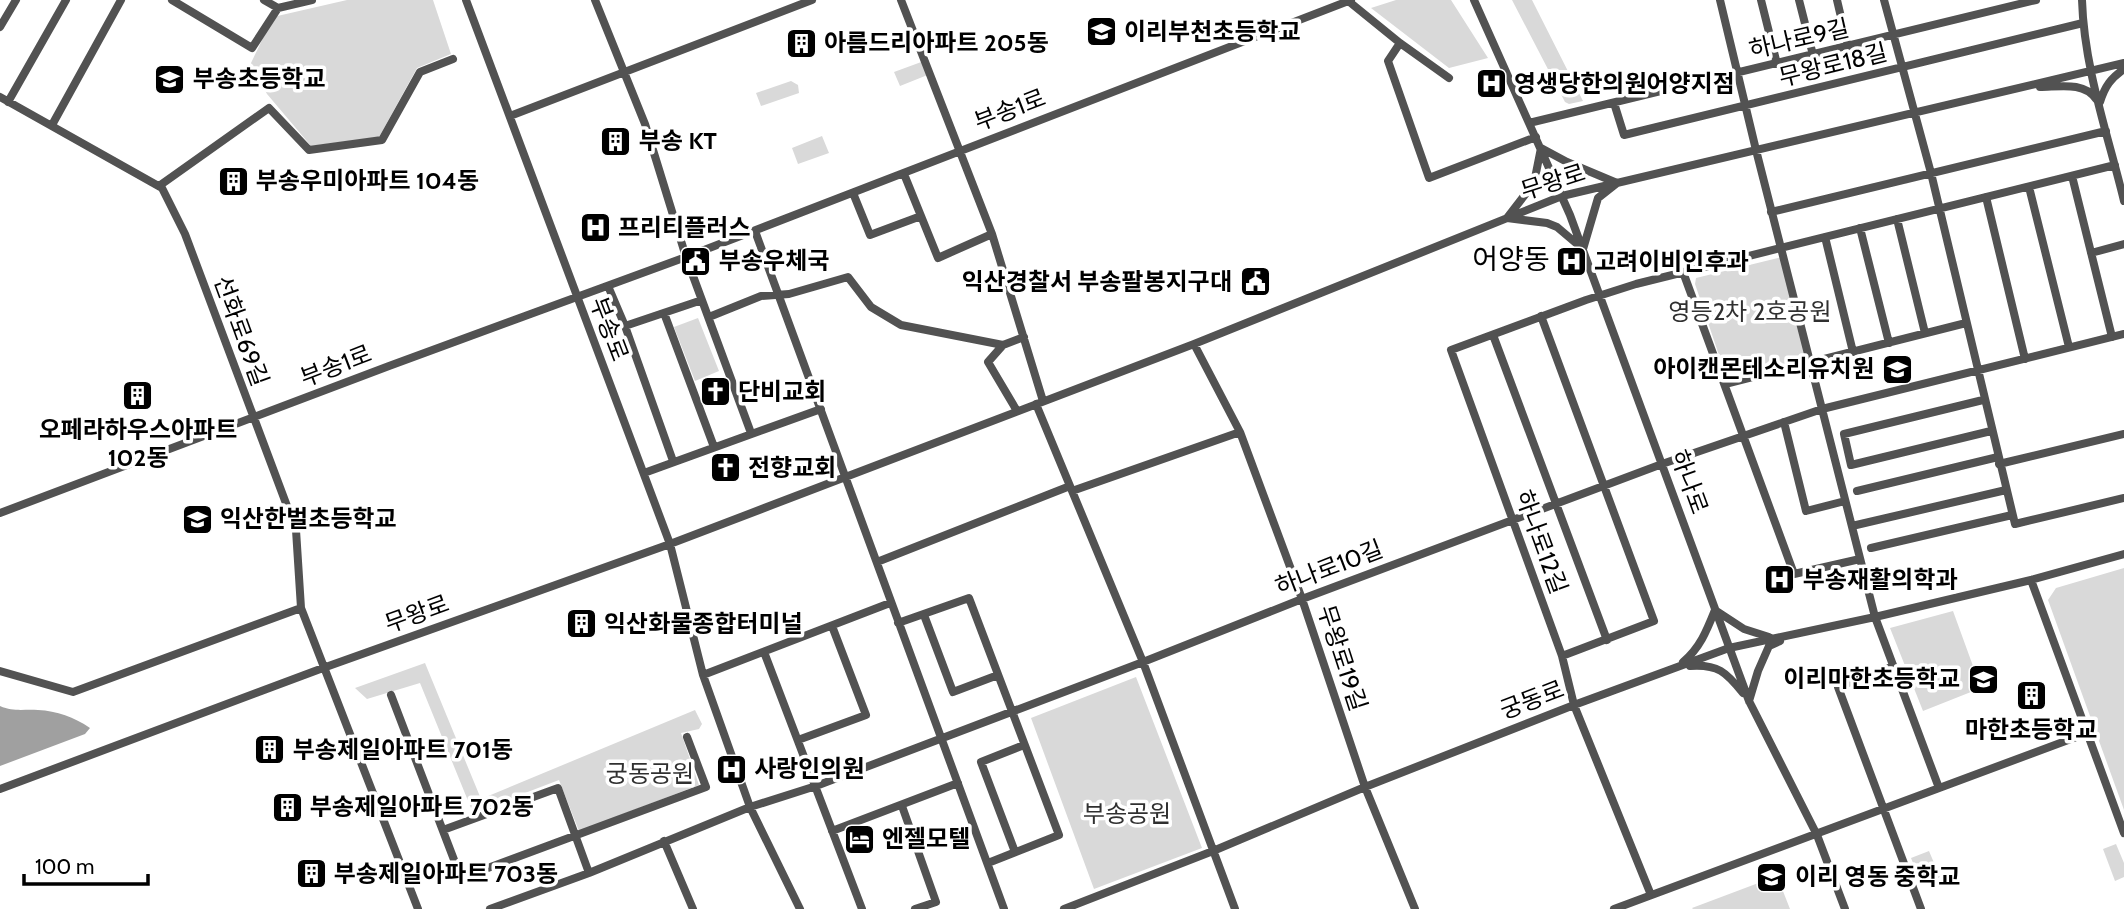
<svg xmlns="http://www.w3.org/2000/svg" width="2124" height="909" viewBox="0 0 2124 909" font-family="Cabin,'Noto Sans KR',sans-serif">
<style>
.green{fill:#d9d9d9}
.water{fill:#a0a0a0}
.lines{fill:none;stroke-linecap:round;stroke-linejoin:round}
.minor{stroke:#525252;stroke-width:8}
.labels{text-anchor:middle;stroke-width:7;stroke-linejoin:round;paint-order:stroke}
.poi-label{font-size:24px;font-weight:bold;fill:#000;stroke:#fff;text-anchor:start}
.street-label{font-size:24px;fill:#000;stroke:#fff}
.park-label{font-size:24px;fill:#303030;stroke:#fff}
.quarter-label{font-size:28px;fill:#000;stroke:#fff}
</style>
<rect width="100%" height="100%" fill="#fff"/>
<path class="green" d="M347,0H433L451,54L417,68L379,137L311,146L267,94L251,63L273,17Z
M1396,0H1451L1488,58L1449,68L1371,8Z
M1512,0H1532L1583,101L1569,104L1565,102Z
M924,61L930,74L900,86L894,72Z
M791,81L798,85L799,93L761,106L756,93Z
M822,136L829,153L798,164L792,148Z
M1782,257L1807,361L1733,379L1726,376L1695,284L1696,278Z
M698,318L719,371L695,381L674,327Z
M2124,568V810L2048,600L2056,588Z
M1953,611L1981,688L1923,711L1890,628Z
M425,663L481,799L695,710L702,724L699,729L681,733L699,785L579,831L559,780L473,813L420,683L367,699L355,688Z
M1136,677L1202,848L1094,889L1031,718Z
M2116,844L2124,863V877L2115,881L2103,849Z
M1929,851L1940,877L1922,885L1911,858Z
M1777,876L1790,909H1693L1692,908Z"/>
<path class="water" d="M0,706C14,712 23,709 38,710C57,711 74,717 90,728L85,734L0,766Z"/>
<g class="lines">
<path class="minor" d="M172,0L252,48L278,8
M264,0L278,8L312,0
M466,0L670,544L703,675L750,807L800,909
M595,0L645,124L686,257L751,433
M901,0L992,234L1043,401
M1347,0L1400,43L1449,78
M1474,0L1570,215L1749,701L1817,835L1845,909
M1720,0L1756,150L1875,617L1939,788
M1761,0L1777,64
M1799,0L1813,55
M1837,0L1848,47
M1884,0L1931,173L2015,524L2124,498
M2082,0C2084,68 2108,135 2124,201
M0,27L16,0
M1400,43L1388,61L1429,178L1536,137
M2040,87C2058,87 2084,81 2096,99
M0,97L162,188L185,234L296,530L301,608L418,909
M8,102L66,0
M2100,102C2105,86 2111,78 2124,69
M1614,103L1624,135L2083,23
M510,116L812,0
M1529,123L2036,0
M52,125L121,0
M1541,148L1567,162L1617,183L1598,198L1583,249L1557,227L1547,223L1507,218L1534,183Z
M2072,176L2112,337
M159,186L269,108L309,150L382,140L420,72L453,59
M2029,187L2069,347
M853,193L870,235L921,216L904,174
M1986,197L2025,359
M1771,212L2106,131
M921,216L938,258L992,234
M1897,219L1925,333
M1860,228L1889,343
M755,231L1004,909
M1825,237L1853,352
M2091,253L2124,244
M1683,272L1794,574L1860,559
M608,286L625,326L673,461
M664,313L714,447
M1541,316L1654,621L1562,656
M709,317L761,296L789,294L848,277L871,307L901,325L1003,345L1024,337
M625,326L702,300
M1493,335L1607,640
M1194,344L1240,432L1302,599L1365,787L1415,909
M1003,345L988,362L1017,411
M1725,384L1966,323
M1983,400L1844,434L1851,465L1991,431
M1036,404L1143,662L1235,909
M1784,422L1806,511L1845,501
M1999,464L2124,434
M644,473L821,409
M1072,491L1240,432
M1857,491L1998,457
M0,513L389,366L686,257L1351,0
M1852,526L2006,490
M1871,548L2012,515
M877,562L1070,486
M2031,580L2124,833
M924,615L953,692L998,675
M898,623L969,598L1059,835L988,863
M764,652L862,909
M1683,662C1700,648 1707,630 1715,610L1744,629L1769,637
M1690,666C1718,664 1726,672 1743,693
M1892,666L1838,687L1921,909
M0,671L73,692L301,608
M703,675L890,603
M391,695L461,878L706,787L687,737
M1749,701L1758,671L1769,646L1780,641
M798,740L866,715L832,626
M0,789L323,668L670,544L1194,344L1562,196L2124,63
M902,806L936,902L915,909
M443,830L558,788L589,873
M832,831L958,783
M664,841L693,909
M1015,852L981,762L1024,745
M1651,895L1574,705L1562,656L1451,350L1586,300L1636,284L2115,165
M490,909L589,873L750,807L816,786L1143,662L1302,599L1662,464L1822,409L2124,334
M1064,909L1213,851L1365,787L1574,705L1729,648L1875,617L2031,580L2124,554
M1614,909L2087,733"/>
</g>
<defs>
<symbol id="school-square" viewBox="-11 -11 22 22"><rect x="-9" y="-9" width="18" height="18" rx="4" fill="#000" stroke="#fff"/><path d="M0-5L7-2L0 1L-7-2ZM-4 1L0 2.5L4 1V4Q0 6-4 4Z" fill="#fff"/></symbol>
<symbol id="building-square" viewBox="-11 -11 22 22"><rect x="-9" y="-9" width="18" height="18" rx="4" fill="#000" stroke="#fff"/><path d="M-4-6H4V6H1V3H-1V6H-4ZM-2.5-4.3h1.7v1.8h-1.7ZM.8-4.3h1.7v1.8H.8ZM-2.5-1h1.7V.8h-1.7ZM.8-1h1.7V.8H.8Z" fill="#fff"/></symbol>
<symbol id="hospital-square" viewBox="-11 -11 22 22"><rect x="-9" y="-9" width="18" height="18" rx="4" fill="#000" stroke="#fff"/><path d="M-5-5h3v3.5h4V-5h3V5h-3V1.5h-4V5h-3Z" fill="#fff"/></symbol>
<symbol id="civic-square" viewBox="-11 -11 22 22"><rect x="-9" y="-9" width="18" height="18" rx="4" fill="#000" stroke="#fff"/><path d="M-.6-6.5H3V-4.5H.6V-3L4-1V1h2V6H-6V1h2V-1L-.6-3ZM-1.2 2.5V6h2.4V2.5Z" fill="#fff"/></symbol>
<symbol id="church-square" viewBox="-11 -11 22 22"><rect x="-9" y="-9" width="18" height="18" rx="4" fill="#000" stroke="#fff"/><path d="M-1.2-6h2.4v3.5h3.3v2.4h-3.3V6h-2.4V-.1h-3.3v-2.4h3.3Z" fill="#fff"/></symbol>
<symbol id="hotel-square" viewBox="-11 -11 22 22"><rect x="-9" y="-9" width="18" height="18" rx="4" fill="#000" stroke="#fff"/><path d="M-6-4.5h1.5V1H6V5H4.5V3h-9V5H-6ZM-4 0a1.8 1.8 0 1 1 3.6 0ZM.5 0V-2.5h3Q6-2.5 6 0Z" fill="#fff"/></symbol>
</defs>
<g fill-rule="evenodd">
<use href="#school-square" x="1084" y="14" width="35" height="35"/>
<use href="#building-square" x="784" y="26" width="35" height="35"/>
<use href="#school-square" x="152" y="62" width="35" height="35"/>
<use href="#hospital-square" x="1474" y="66" width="35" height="35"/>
<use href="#building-square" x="598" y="124" width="35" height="35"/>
<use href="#building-square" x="216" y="164" width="35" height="35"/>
<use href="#hospital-square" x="578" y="210" width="35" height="35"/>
<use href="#civic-square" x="678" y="244" width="35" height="35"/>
<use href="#hospital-square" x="1554" y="244" width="35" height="35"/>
<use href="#civic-square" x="1238" y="264" width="35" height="35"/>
<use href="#school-square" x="1880" y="352" width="35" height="35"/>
<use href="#church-square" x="698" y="374" width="35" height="35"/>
<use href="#building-square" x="120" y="378" width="35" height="35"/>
<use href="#church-square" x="708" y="450" width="35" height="35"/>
<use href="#school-square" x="180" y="502" width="35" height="35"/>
<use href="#hospital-square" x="1762" y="562" width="35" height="35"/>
<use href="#building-square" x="564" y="606" width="35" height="35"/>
<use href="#school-square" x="1966" y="662" width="35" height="35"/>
<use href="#building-square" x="2014" y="678" width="35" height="35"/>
<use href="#building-square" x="252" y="732" width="35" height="35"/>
<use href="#hospital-square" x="714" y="752" width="35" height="35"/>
<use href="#building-square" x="270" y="790" width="35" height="35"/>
<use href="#hotel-square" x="842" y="822" width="35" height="35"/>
<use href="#building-square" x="294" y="856" width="35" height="35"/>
<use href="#school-square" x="1754" y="860" width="35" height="35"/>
</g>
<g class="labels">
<g class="poi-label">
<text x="1124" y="40">이리부천초등학교</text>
<text x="824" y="51">아름드리아파트 205동</text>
<text x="193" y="87">부송초등학교</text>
<text x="1514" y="92">영생당한의원어양지점</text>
<text x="639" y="149">부송 KT</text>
<text x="256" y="189">부송우미아파트 104동</text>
<text x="618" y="236">프리티플러스</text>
<text x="719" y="269">부송우체국</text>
<text x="1594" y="270">고려이비인후과</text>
<text x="1232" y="290" text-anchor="end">익산경찰서 부송팔봉지구대</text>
<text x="1874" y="377" text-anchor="end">아이캔몬테소리유치원</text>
<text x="738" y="400">단비교회</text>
<text x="138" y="438" text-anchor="middle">오페라하우스아파트<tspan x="138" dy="28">102동</tspan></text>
<text x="748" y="476">전향교회</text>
<text x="220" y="527">익산한벌초등학교</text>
<text x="1803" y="588">부송재활의학과</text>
<text x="604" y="632">익산화물종합터미널</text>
<text x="1960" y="687" text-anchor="end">이리마한초등학교</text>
<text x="2031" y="738" text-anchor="middle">마한초등학교</text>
<text x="293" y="758">부송제일아파트 701동</text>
<text x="754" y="777">사랑인의원</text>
<text x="310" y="815">부송제일아파트 702동</text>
<text x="882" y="847">엔젤모텔</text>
<text x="334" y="882">부송제일아파트 703동</text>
<text x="1795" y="885">이리 영동 중학교</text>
</g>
<g class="street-label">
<text transform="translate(1799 39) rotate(-13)" y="8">하나로9길</text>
<text transform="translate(1833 65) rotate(-14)" y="8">무왕로18길</text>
<text transform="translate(1010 110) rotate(-21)" y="8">부송1로</text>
<text transform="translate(1553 182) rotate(-18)" y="8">무왕로</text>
<text transform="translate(609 329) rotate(69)" y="8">부송로</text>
<text transform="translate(241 331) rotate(70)" y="8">선화로69길</text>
<text transform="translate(336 366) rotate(-21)" y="8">부송1로</text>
<text transform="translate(1689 482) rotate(70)" y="8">하나로</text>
<text transform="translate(1541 542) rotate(70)" y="8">하나로12길</text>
<text transform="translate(1329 568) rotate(-21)" y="8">하나로10길</text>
<text transform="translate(417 614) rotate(-20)" y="8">무왕로</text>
<text transform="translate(1342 658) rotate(72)" y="8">무왕로19길</text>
<text transform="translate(1532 700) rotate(-21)" y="8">궁동로</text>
</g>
<g class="park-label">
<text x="1750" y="320">영등2차 2호공원</text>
<text x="650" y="782">궁동공원</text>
<text x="1127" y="822">부송공원</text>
</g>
<g class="quarter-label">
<text x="1511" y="269">어양동</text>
</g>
</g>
<path d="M24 874v10h124v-10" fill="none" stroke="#000000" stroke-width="3.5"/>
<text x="35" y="874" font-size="21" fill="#000000" stroke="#ffffff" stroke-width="5" paint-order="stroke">100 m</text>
</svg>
